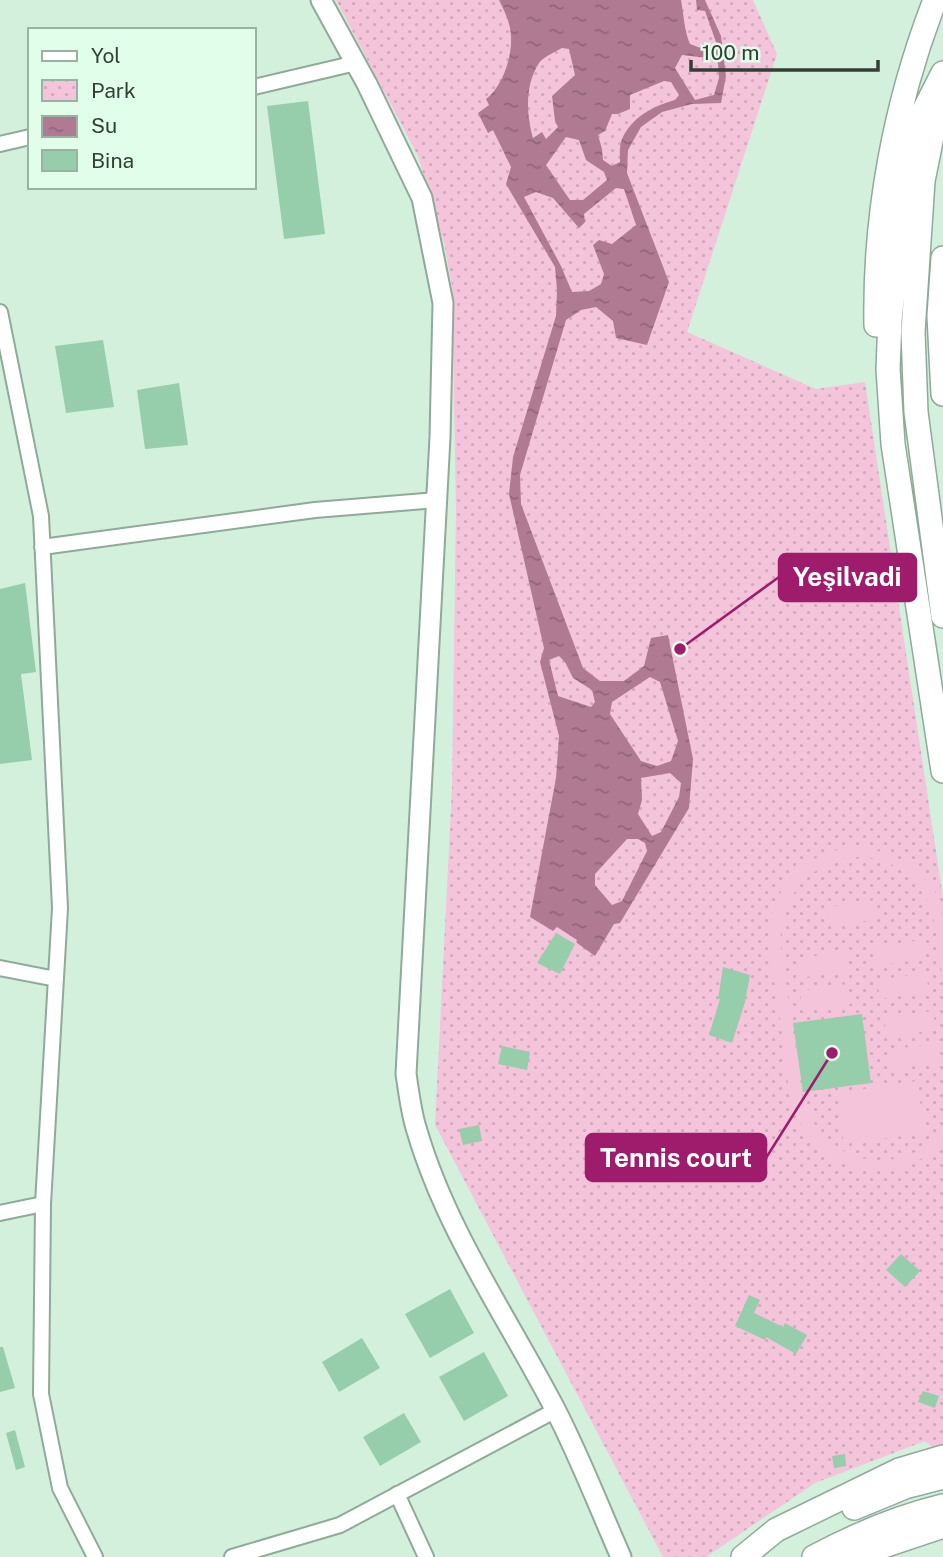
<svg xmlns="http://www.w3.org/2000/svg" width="943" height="1557" viewBox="0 0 943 1557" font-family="'Public Sans',sans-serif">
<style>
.park{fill:url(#park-dots)}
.pitch{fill:#f4c4da}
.water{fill:url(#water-ripples);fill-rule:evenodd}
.building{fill:#96cdaa}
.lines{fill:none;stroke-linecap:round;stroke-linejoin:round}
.street-casing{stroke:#8faa98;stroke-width:18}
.secondary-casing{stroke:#8faa98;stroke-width:23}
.primary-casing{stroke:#8faa98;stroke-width:26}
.street{stroke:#fff;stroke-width:14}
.secondary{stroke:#fff;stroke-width:19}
.primary{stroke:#fff;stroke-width:23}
.leader{fill:none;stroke:#9f1b6b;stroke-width:2.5}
.callout-dot{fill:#9f1b6b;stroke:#e0feea;stroke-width:2.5}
.callout{fill:#9f1b6b;stroke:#9f1b6b;stroke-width:2.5}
.callout-label{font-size:26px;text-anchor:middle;font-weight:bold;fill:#fff}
</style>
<defs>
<pattern id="park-dots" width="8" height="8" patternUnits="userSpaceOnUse" patternTransform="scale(1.75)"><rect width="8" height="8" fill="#f4c4da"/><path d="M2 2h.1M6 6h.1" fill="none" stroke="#d2a9bc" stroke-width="1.8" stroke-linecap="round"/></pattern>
<pattern id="water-ripples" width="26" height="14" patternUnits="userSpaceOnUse" patternTransform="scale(1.75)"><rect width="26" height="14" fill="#b07a93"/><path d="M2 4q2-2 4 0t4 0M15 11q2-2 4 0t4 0" fill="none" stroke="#906579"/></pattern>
</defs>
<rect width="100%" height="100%" fill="#d3f0dd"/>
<path class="park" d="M336,0H753L777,54L687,332L816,389L865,382L943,897V1456L925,1441L815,1483L706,1557H663L435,1125L452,788L456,510L452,286L444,243L418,156Z"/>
<path class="pitch" d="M851,847C891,848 939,872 943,917C943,938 943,961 943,982C939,953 939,919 923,894C878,823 776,862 781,947L802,1094C817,1162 900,1186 943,1127V1143C898,1185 828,1180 799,1121C785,1093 784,1043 779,1011C774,974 760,931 779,896C793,867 820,852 851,847Z
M876,900L879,919L830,926L827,907Z
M921,940L924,959L875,966L872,947Z
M845,951L847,971L799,978L796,959Z
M926,973L929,992L880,999L877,980Z
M848,984L851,1004L802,1011L800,991Z
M933,1011L936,1030L887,1037L884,1018Z
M938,1043L941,1062L892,1070L889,1050Z
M917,1081L925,1133L844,1144L837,1093Z"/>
<path class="water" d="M499,0H681C684,16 684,30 690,44L709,51L717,45L705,11L697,10L696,0H705L721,36L726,76L721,103L692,104L662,112L641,127L628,150L627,173L669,282L647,345L616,338L613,321L596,307L581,310L566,320L520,475L521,504L583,668L600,681H624L644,666L651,638L668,635L693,759L689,808L620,923L614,924L595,956L577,943V940L557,927L553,931L530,917L556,778L559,736L540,662L544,648L509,494L513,457L556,316L557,290L555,267L506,184L511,167L493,130L488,133L478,113L489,105L486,99C502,87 512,58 511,38C511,24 505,12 499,0ZM562,48L569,49L575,75L552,96L555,121L558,127L546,139L542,132L533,138C526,115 525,84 539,63C543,57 555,52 562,48ZM682,55L708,58L718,63L719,78L714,95L695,100L675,68ZM664,81L671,82L679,95L675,100C653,106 632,117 622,139C619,146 620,155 620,162L612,166L603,160L602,149L598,135L605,131L612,114H618L630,109V95ZM566,137L579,140L586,160L604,172L607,180L583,200H570L546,165ZM616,188L624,189L636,225L612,244L599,240L593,245L604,274L601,284L589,291L572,292L561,266L524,197L536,192L553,198L579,228L585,222L584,214ZM559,656L565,662L573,678L592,690L595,702L591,707L558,696L549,660ZM650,677L660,682L678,741L671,761L657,766L641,761L610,714L612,702ZM670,773L681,783L679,797L661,832L652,836L638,814L642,800L641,778ZM627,839H638L645,843L647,851L622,901L612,905L595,885V874Z"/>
<path class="building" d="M308,101L325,234L284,239L267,106Z
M103,340L114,407L66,413L55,346Z
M179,383L188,445L145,449L137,390Z
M25,583L36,672L21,674L32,760L0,764V589Z
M556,933L575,944L560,974L537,963Z
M723,967L750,975L745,1002L732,1043L709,1035L720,999H718Z
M862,1014L871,1083L803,1092L793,1023Z
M502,1046L530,1052L527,1070L498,1064Z
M479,1125L482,1141L463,1145L459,1129Z
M901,1254L920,1271L905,1287L886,1270Z
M450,1289L474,1333L430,1358L405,1314Z
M749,1295L760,1300L754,1313L783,1327L785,1323L807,1335L796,1354L766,1337L765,1340L735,1326Z
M362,1338L380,1368L339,1392L322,1362Z
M0,1347H3L15,1388L0,1392Z
M484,1352L508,1396L464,1421L439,1377Z
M923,1391L939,1396L935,1408L918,1402Z
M404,1413L421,1442L380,1466L363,1437Z
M15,1430L25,1467L16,1470L6,1433Z
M845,1454L846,1466L834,1468L832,1456Z"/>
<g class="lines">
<defs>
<path id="street" d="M254,87L356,63
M0,144L30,137
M0,312L41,516L60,908L43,1204L41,1394L60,1488L95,1557
M42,547L315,510L437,500
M0,968L56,979
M0,1213L43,1204
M397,1494L426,1557
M232,1557L340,1525L556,1410"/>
<path id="secondary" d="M321,0L367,84L422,198L443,303L440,437L406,1074C409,1093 411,1113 417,1131C446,1230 507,1317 554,1407C579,1455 599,1507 621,1557"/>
<path id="primary" d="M943,73L919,120L901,208L890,320L888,369L893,444L943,771
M940,96L923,181L913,332L916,412L943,616
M943,258L939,316L943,394
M876,325C874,215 895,103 935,0
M854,1508L905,1487L943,1477
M743,1557L776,1530L899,1470L943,1457
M814,1557C855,1535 898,1517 943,1506
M851,1557L943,1526"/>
</defs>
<use href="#street" class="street-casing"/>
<use href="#secondary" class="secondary-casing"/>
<use href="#primary" class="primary-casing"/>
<use href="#street" class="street"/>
<use href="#secondary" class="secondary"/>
<use href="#primary" class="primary"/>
</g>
<path class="leader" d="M680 649L779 577M832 1053L766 1158"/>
<g class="callout-dot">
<circle cx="680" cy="649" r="7"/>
<circle cx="832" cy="1053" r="7"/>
</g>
<g class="callout">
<rect x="779" y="554" width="137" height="47" rx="7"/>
<rect x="586" y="1134" width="180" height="47" rx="7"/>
</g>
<g class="callout-label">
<text x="847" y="586">Yeşilvadi</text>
<text x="676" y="1167">Tennis court</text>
</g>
<rect x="28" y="28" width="228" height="161" fill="#e0feea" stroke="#9bb1a2" stroke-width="2"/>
<rect x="42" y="51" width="35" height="10" fill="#ffffff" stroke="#9bb1a2" stroke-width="2"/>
<text x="91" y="63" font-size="21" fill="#333e37">Yol</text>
<rect x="42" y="80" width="35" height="21" fill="url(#park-dots)" stroke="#9bb1a2" stroke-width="2"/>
<text x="91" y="98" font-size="21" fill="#333e37">Park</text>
<rect x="42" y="116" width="35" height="21" fill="url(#water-ripples)" stroke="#9bb1a2" stroke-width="2"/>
<text x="91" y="133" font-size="21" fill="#333e37">Su</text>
<rect x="42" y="150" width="35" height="21" fill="#96cdaa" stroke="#9bb1a2" stroke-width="2"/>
<text x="91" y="168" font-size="21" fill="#333e37">Bina</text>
<path d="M691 60v10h187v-10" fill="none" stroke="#333e37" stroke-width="3.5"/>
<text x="702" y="60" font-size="21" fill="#333e37" stroke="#e0feea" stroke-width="5" paint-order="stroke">100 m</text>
</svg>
